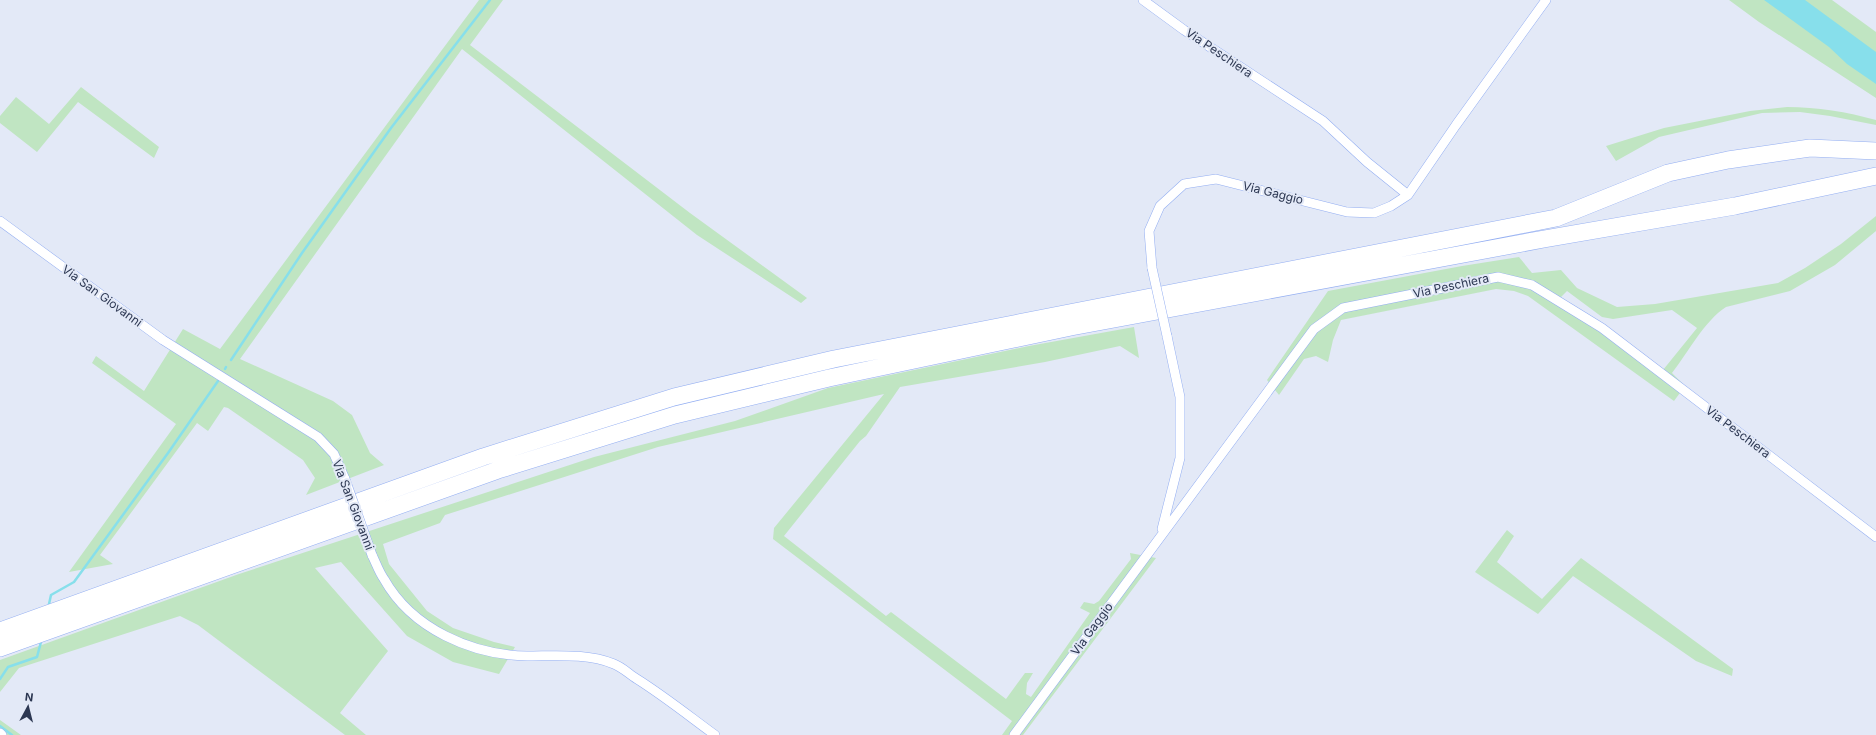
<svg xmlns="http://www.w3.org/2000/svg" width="1876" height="735" viewBox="0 0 1876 735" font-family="Inter,sans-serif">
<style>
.green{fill:#c0e5c2;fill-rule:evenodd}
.water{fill:#87dfeb}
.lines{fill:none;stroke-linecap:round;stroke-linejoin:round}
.stream{stroke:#87dfeb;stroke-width:2.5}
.street-casing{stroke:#93aef2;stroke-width:10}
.highway-casing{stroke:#93aef2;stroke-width:18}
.street{stroke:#fff;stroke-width:9}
.highway{stroke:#fff;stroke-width:17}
.street-bridge-casing{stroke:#93aef2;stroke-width:10;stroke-linecap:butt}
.street-bridge{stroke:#fff;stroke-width:9}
.labels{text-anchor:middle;stroke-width:4;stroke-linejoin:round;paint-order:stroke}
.street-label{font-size:12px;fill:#2c3752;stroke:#e3e9f7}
</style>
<rect width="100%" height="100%" fill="#e3e9f7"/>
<path class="green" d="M479,0H503L470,45L690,213L807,298L801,303L697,235L462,49L240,359L333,401L352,415L370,453L384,465L306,495L315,478L303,460L228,408L224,407L208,431L197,423L100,555L113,564L69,572L176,424L92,363L96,356L144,391L183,329L220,349Z
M1729,0H1832L1876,32V98L1759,22Z
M81,87L159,147L154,158L78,102L37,152L0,123V116L16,97L49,124Z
M1787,107C1817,107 1847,112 1876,120V125L1830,116L1800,112L1762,113L1659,137L1616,161L1606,146L1664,128L1750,111Z
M1876,216V231L1835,265L1790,291L1726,307C1705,320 1687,354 1672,373L1685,386L1674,401L1528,296L1514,291L1496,289L1341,320L1333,340L1328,362L1316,356L1304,359L1279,395L1267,380L1328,291L1462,266L1519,257L1532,273L1561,270L1577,288L1617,307L1655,304L1778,283L1805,268L1841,244ZM1567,291L1602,317L1613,319L1672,310L1697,328L1663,370L1560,298Z
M1134,327L1139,358L1120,346L1045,362L900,387L866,436L860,441L784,536L886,616L891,612L1006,699L1025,673H1033L1027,683L1026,694L1031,697L1090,613L1080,608L1084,602L1094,604L1099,601L1131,559L1130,553L1156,558L1023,735H1002L1012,721L773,539L774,528L884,394L658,447L445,515L440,523L383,544L389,564L427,611L453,628L494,642L515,647L499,674L453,662L407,636L341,562L315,568L388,651L340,713L366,735H345L198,625L180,616L19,668L0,692V660L239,574L594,457L735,421L828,388L1029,346Z
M1507,530L1514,536L1497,562L1542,599L1581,558L1733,669L1732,676L1696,661L1573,576L1538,614L1475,572Z
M0,720L21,735H0Z"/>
<path class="water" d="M1764,0H1805L1876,52V84L1847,64L1829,47Z"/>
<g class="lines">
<path class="stream" d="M231,360L302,253L391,128L490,0
M225,369L226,367
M49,604L51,595L74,582L168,453L218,381
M0,679L8,667L37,657L41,642
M0,726L12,735"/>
<defs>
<path id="street" d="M1143,0L1184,30L1323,121L1367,162L1408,195
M0,221L163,340L318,437L334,454L345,479
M1152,268L1149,231L1160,206L1184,184L1216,179L1347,212L1374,213L1391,206L1408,195L1456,125L1546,0
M1162,529L1180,458V397L1167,336
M372,555C376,563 379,572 384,579C412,629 472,655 527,656C555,656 587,653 614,664C622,667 629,674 637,679C664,696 689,716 715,735
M0,733L2,735
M1014,735L1314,329L1343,308L1498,277L1532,285L1602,328L1876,537"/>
<path id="highway" d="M0,631L483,457L674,397L834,359L1556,218L1668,173L1728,160L1810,148L1876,151
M0,648L498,470L675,415L829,378L1071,327L1544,239L1735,206L1876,176"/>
</defs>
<use href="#street" class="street-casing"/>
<use href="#highway" class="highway-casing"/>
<use href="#street" class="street"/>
<use href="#highway" class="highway"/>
<defs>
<path id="street-bridge" d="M1152,268L1167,336
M345,479L372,555"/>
</defs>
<use href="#street-bridge" class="street-bridge-casing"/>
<use href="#street-bridge" class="street-bridge"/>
</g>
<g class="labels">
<g class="street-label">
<text transform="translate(1219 53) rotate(34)" y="4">Via Peschiera</text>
<text transform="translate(1273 193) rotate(14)" y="4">Via Gaggio</text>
<text transform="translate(1451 286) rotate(-12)" y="4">Via Peschiera</text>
<text transform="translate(102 296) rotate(36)" y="4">Via San Giovanni</text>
<text transform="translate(1738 432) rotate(37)" y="4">Via Peschiera</text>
<text transform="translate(353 505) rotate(69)" y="4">Via San Giovanni</text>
<text transform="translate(1092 629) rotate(-54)" y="4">Via Gaggio</text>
</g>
</g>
<g transform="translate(28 707) rotate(7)" stroke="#e3e9f7" stroke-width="3" paint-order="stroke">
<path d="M0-3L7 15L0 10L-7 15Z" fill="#2c3752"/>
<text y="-6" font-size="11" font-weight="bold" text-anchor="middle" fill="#2c3752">N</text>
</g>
</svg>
